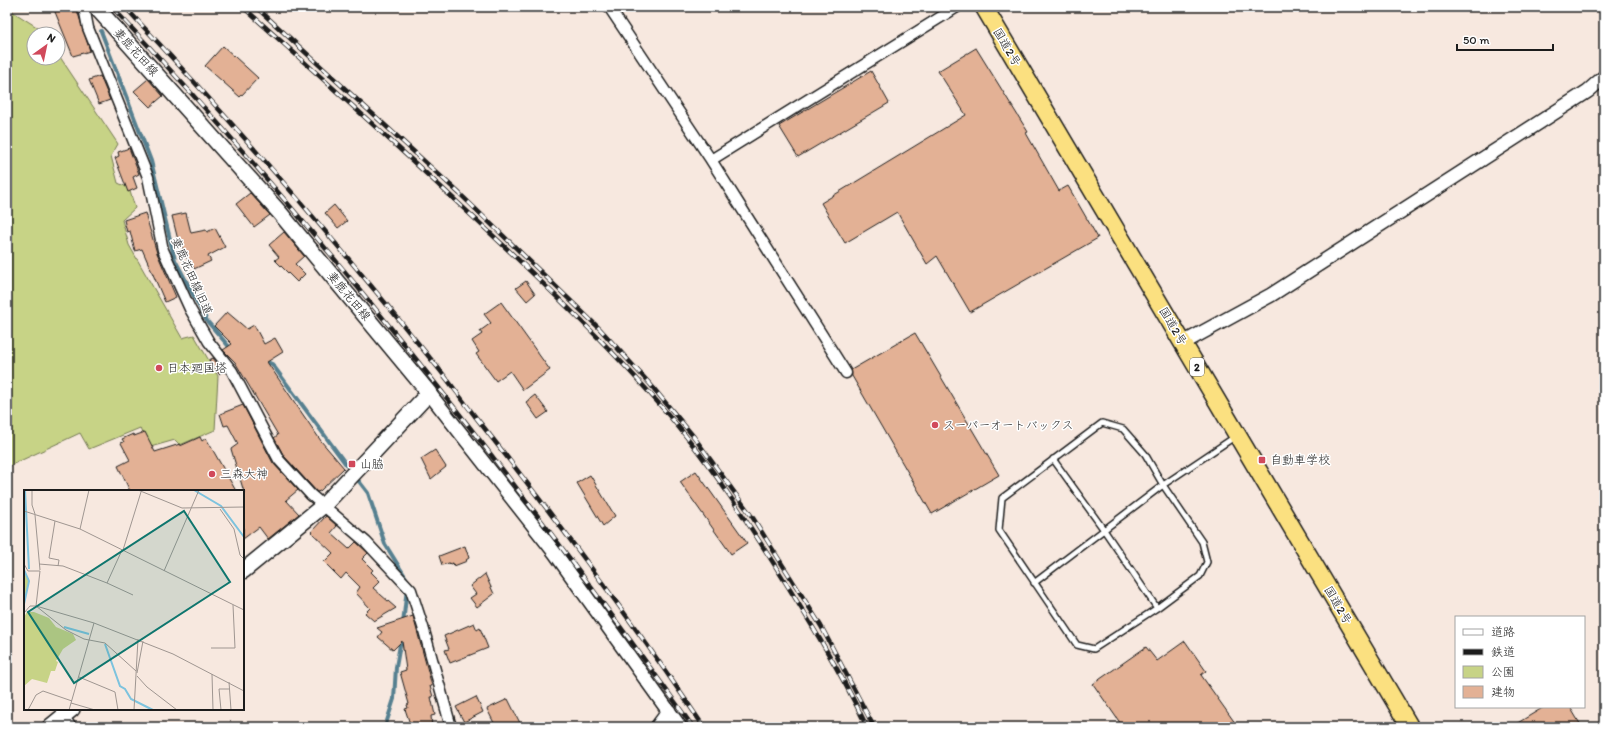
<svg xmlns="http://www.w3.org/2000/svg" width="1611" height="734" viewBox="0 0 1611 734" font-family="Itim,'Klee One',sans-serif">
<style>
.green{fill:#c7d386;stroke:#727851}
.lines{fill:none;stroke-linecap:round;stroke-linejoin:round}
.stream{stroke:#568090;stroke-width:4}
.building{fill:#e3b195;stroke:#1c1c1c}
.service-casing{stroke:#1c1c1c;stroke-width:8}
.minor-casing{stroke:#1c1c1c;stroke-width:13}
.tertiary-casing{stroke:#1c1c1c;stroke-width:16}
.secondary-casing{stroke:#1c1c1c;stroke-width:18}
.trunk-casing{stroke:#1c1c1c;stroke-width:20}
.service{stroke:#fff;stroke-width:5}
.minor{stroke:#fff;stroke-width:10}
.tertiary{stroke:#fff;stroke-width:13}
.secondary{stroke:#fff;stroke-width:15}
.trunk{stroke:#fbe080;stroke-width:17}
.rail-casing{stroke:#1c1c1c;stroke-width:4.5}
.rail{stroke:#fff;stroke-width:3;stroke-dasharray:9;stroke-linecap:butt}
.poi-dot{fill:#d1495b;stroke:#fff;stroke-width:1.5}
.labels{text-anchor:middle;stroke-width:3;stroke-linejoin:round;paint-order:stroke}
.shield{fill:#fff;stroke:#606060;stroke-width:1}
.shield-label{font-size:11px;font-weight:bold;fill:#1c1c1c}
.street-label{font-size:12px;fill:#1c1c1c;stroke:#fff}
.poi-label{font-size:12px;fill:#1c1c1c;stroke:#fff;text-anchor:start}
.inset-river{fill:none;stroke:#7dc3de;stroke-width:2}
.inset-road{fill:none;stroke:#9f9691;stroke-width:1}
.view{fill:#0f766e;fill-opacity:0.15;stroke:#0f766e;stroke-width:2}
.inset-edge{fill:none;stroke:#1c1c1c;stroke-width:2}
</style>
<rect width="100%" height="100%" fill="#f7e8df"/>
<filter id="ink" filterUnits="userSpaceOnUse"><feTurbulence type="fractalNoise" baseFrequency=".025" numOctaves="2"/><feDisplacementMap in="SourceGraphic" scale="8" xChannelSelector="R" yChannelSelector="G"/><feConvolveMatrix kernelMatrix="1 2 1 2 8 2 1 2 1" color-interpolation-filters="sRGB"/></filter>
<g filter="url(#ink)">
<path class="green" d="M7,8L43,31L45,34H34V58H58V54L118,144L111,156L118,183L129,188L135,208L122,220L129,245L182,338L194,335L218,376L215,430L180,445L175,440L147,448L140,428L89,449L80,433L7,467Z"/>
<g class="lines">
<path class="stream" d="M101,31L151,161L175,260L207,321L231,349
M262,360L272,364L348,467
M358,480L368,493L385,544L408,581
M403,624L407,588
M385,727L394,699L396,667L401,639"/>
</g>
<path class="building" d="M53,7H76L90,51L73,56Z
M223,46L258,78L240,97L205,66Z
M976,48L1028,132L1026,133L1059,191L1068,186L1098,238L970,312L937,256L927,264L897,212L845,243L821,203L966,115L938,71Z
M871,71L889,103L798,157L779,126Z
M100,76L110,100L99,104L89,80Z
M148,79L163,96L150,107L134,91Z
M129,148L139,174L133,177L137,188L128,192L115,158L119,156L118,152Z
M250,193L270,215L254,227L236,204Z
M334,205L347,221L338,228L325,213Z
M145,213L157,253L176,297L165,302L142,249L135,251L130,231L127,232L124,220Z
M186,213L191,233L206,230L207,232L215,228L225,247L208,256L211,261L194,269L191,262L189,263L181,244H179L172,216Z
M284,232L304,256L295,264L305,274L297,282L275,260L279,257L269,245Z
M526,281L535,294L527,301L516,288Z
M501,302L550,370L523,390L510,371L496,381L476,354L479,352L472,341L482,334L480,331L491,323L484,314Z
M227,312L247,329L254,325L264,344L275,338L283,352L267,362L321,441L344,468L320,491L317,492L284,456L274,438L278,435L235,362L223,350L232,344L214,326Z
M915,333L999,475L932,514L852,376L851,370Z
M213,358L223,371L219,374L209,360Z
M535,395L548,412L538,419L526,402Z
M243,405L273,463L298,490L286,500L299,514L268,539L259,527L243,539L244,492L231,449L238,444L228,425L224,426L220,414Z
M145,432L155,452L180,444V446L200,437L202,441L206,438L236,491H130L118,466L130,460L121,443L124,442L122,439L133,434L134,436Z
M435,450L446,467L431,479L421,459Z
M696,471L747,543L731,554L680,482Z
M590,475L615,516L603,526L577,483Z
M326,516L337,526L331,533L349,549L356,542L368,553L362,559L373,570L371,572L380,581L373,588L396,608L374,621L365,613L370,608L356,593L360,587L346,573L341,579L324,562L333,553L311,532Z
M465,546L469,558L466,560L467,561L454,566L453,563L450,564L449,563L442,565L439,556Z
M485,574L494,594L477,607L470,598L476,594L470,586Z
M413,616L432,686H430L433,697H431L435,715L431,716L432,727H411L405,709L408,708L407,705L409,704L400,672L406,670L402,641L393,650L378,637L382,632L377,628Z
M474,623L477,630L480,628L488,648L450,663L445,650L449,649L444,636Z
M1185,641L1206,671L1201,675L1238,727H1123L1093,684L1146,647L1157,661Z
M476,697L483,712L464,722L456,707Z
M508,699L522,727H496L487,709Z
M1544,707H1570L1582,727H1511Z"/>
<g class="lines">
<defs>
<path id="service" d="M1102,423L1123,429L1145,454L1163,485L1202,542L1207,562L1200,576L1157,608L1094,649L1077,645L999,530L1002,498Z
M1053,459L1104,530L1157,608
M1034,583L1163,485L1236,436"/>
<path id="minor" d="M84,7L88,28L148,177L163,250L190,309L209,342L232,371L279,460L311,495L366,542L411,590L423,627L451,727
M609,7L711,160
M846,373L711,160L957,7
M63,716L71,727"/>
<path id="tertiary" d="M1183,343L1271,295L1588,91L1604,77
M429,393L555,553L680,727
M657,727L669,711"/>
<path id="secondary" d="M96,7L280,213L429,393L324,505L243,571
M50,727L72,709"/>
<path id="trunk" d="M984,7L1410,727"/>
</defs>
<use href="#service" class="service-casing"/>
<use href="#minor" class="minor-casing"/>
<use href="#tertiary" class="tertiary-casing"/>
<use href="#secondary" class="secondary-casing"/>
<use href="#trunk" class="trunk-casing"/>
<use href="#service" class="service"/>
<use href="#minor" class="minor"/>
<use href="#tertiary" class="tertiary"/>
<use href="#secondary" class="secondary"/>
<use href="#trunk" class="trunk"/>
<defs>
<path id="rail" d="M112,7C324,232 513,476 693,727
M125,7C231,120 333,237 430,358C447,378 462,400 478,420C557,520 633,622 704,727
M243,7C330,85 417,164 503,245C568,307 633,369 689,440C720,479 747,522 774,564C807,617 840,670 867,727
M256,7L460,194L599,328L650,384L694,437L753,518L821,626L874,727"/>
</defs>
<use href="#rail" class="rail-casing"/>
<use href="#rail" class="rail"/>
</g>
</g>
<g class="poi-dot">
<circle cx="159" cy="368" r="4"/>
<circle cx="935" cy="425" r="4"/>
<rect x="1258" y="456" width="8" height="8" rx="2"/>
<rect x="348" y="460" width="8" height="8" rx="2"/>
<circle cx="212" cy="474" r="4"/>
</g>
<g class="labels">
<rect class="shield" x="1190" y="358" width="14" height="18" rx="3"/>
<g class="shield-label">
<text x="1197" y="371">2</text>
</g>
<g class="street-label">
<text transform="translate(1007 47) rotate(59)" y="4">国道2号</text>
<text transform="translate(136 52) rotate(48)" y="4">妻鹿花田線</text>
<text transform="translate(192 276) rotate(66)" y="4">妻鹿花田線旧道</text>
<text transform="translate(349 296) rotate(50)" y="4">妻鹿花田線</text>
<text transform="translate(1173 326) rotate(59)" y="4">国道2号</text>
<text transform="translate(1338 605) rotate(59)" y="4">国道2号</text>
</g>
<g class="poi-label">
<text x="167" y="372">日本廻国塔</text>
<text x="943" y="429">スーパーオートバックス</text>
<text x="1270" y="464">自動車学校</text>
<text x="360" y="468">山脇</text>
<text x="220" y="478">三森大神</text>
</g>
</g>
<g transform="translate(24 490)">
<rect width="220" height="220" fill="#f7e8df"/>
<path d="M0,82L5,90L0,114ZM3,122H10L25,128L32,137L49,144L52,150L39,159L32,171L34,172L31,181H27L23,193L8,189L0,196V127Z" fill="#c7d386"/>
<path class="inset-river" d="M1,0L5,79M170,0L197,16L220,47M0,80L5,91L0,114M40,137L65,144M81,154L96,196L101,199L107,209L129,220"/>
<path class="inset-road" d="M8,0V15L11,24M114,0L158,18L220,17M196,19L210,39L216,65L220,69M0,21L56,39L220,120M11,25L16,80M31,31L25,68L35,70L34,76M56,39L65,0M98,60L83,93L109,105M99,60L117,2M220,71V84M0,74L4,81H16L12,116L70,133L45,220M15,74L39,76L83,93M140,81L175,0M0,123L6,116H12L42,140L60,149L81,153L112,181M70,133L149,164L220,201M187,158H211L209,115M113,183L119,151M188,184L189,220M113,186L123,197L153,220M55,187L91,202L94,220M205,192L207,220M47,213L71,220M4,220L12,205L19,201L48,211M110,220L114,149M197,220L195,199H205"/>
<path class="view" d="M160,21L206,92L50,193L4,122Z"/>
<rect width="220" height="220" class="inset-edge"/>
</g>
<rect width="1611" height="734" fill="none" stroke="#fff" stroke-width="24"/>
<rect x="12" y="12" width="1587" height="710" fill="none" stroke="#1c1c1c" stroke-width="1.5" filter="url(#ink)"/>
<rect x="1455" y="616" width="130" height="92" fill="#ffffff" stroke="#a4a4a4"/>
<rect x="1463" y="629" width="20" height="6" fill="#ffffff" stroke="#a4a4a4"/>
<text x="1491" y="636" font-size="12" fill="#1c1c1c">道路</text>
<rect x="1463" y="649" width="20" height="6" fill="#1c1c1c" stroke="#a4a4a4"/>
<text x="1491" y="656" font-size="12" fill="#1c1c1c">鉄道</text>
<rect x="1463" y="666" width="20" height="12" fill="#c7d386" stroke="#a4a4a4"/>
<text x="1491" y="676" font-size="12" fill="#1c1c1c">公園</text>
<rect x="1463" y="686" width="20" height="12" fill="#e3b195" stroke="#a4a4a4"/>
<text x="1491" y="696" font-size="12" fill="#1c1c1c">建物</text>
<g transform="translate(46 46) rotate(33)"><circle r="19" fill="#ffffff" stroke="#a4a4a4"/>
<path d="M0-3L7 15L0 10L-7 15Z" fill="#d1495b"/>
<text y="-6" font-size="11" font-weight="bold" text-anchor="middle" fill="#1c1c1c">N</text>
</g>
<path d="M1457 44v6h96v-6" fill="none" stroke="#1c1c1c" stroke-width="2"/>
<text x="1463" y="44" font-size="12" fill="#1c1c1c" stroke="#ffffff" stroke-width="3" paint-order="stroke">50 m</text>
</svg>
